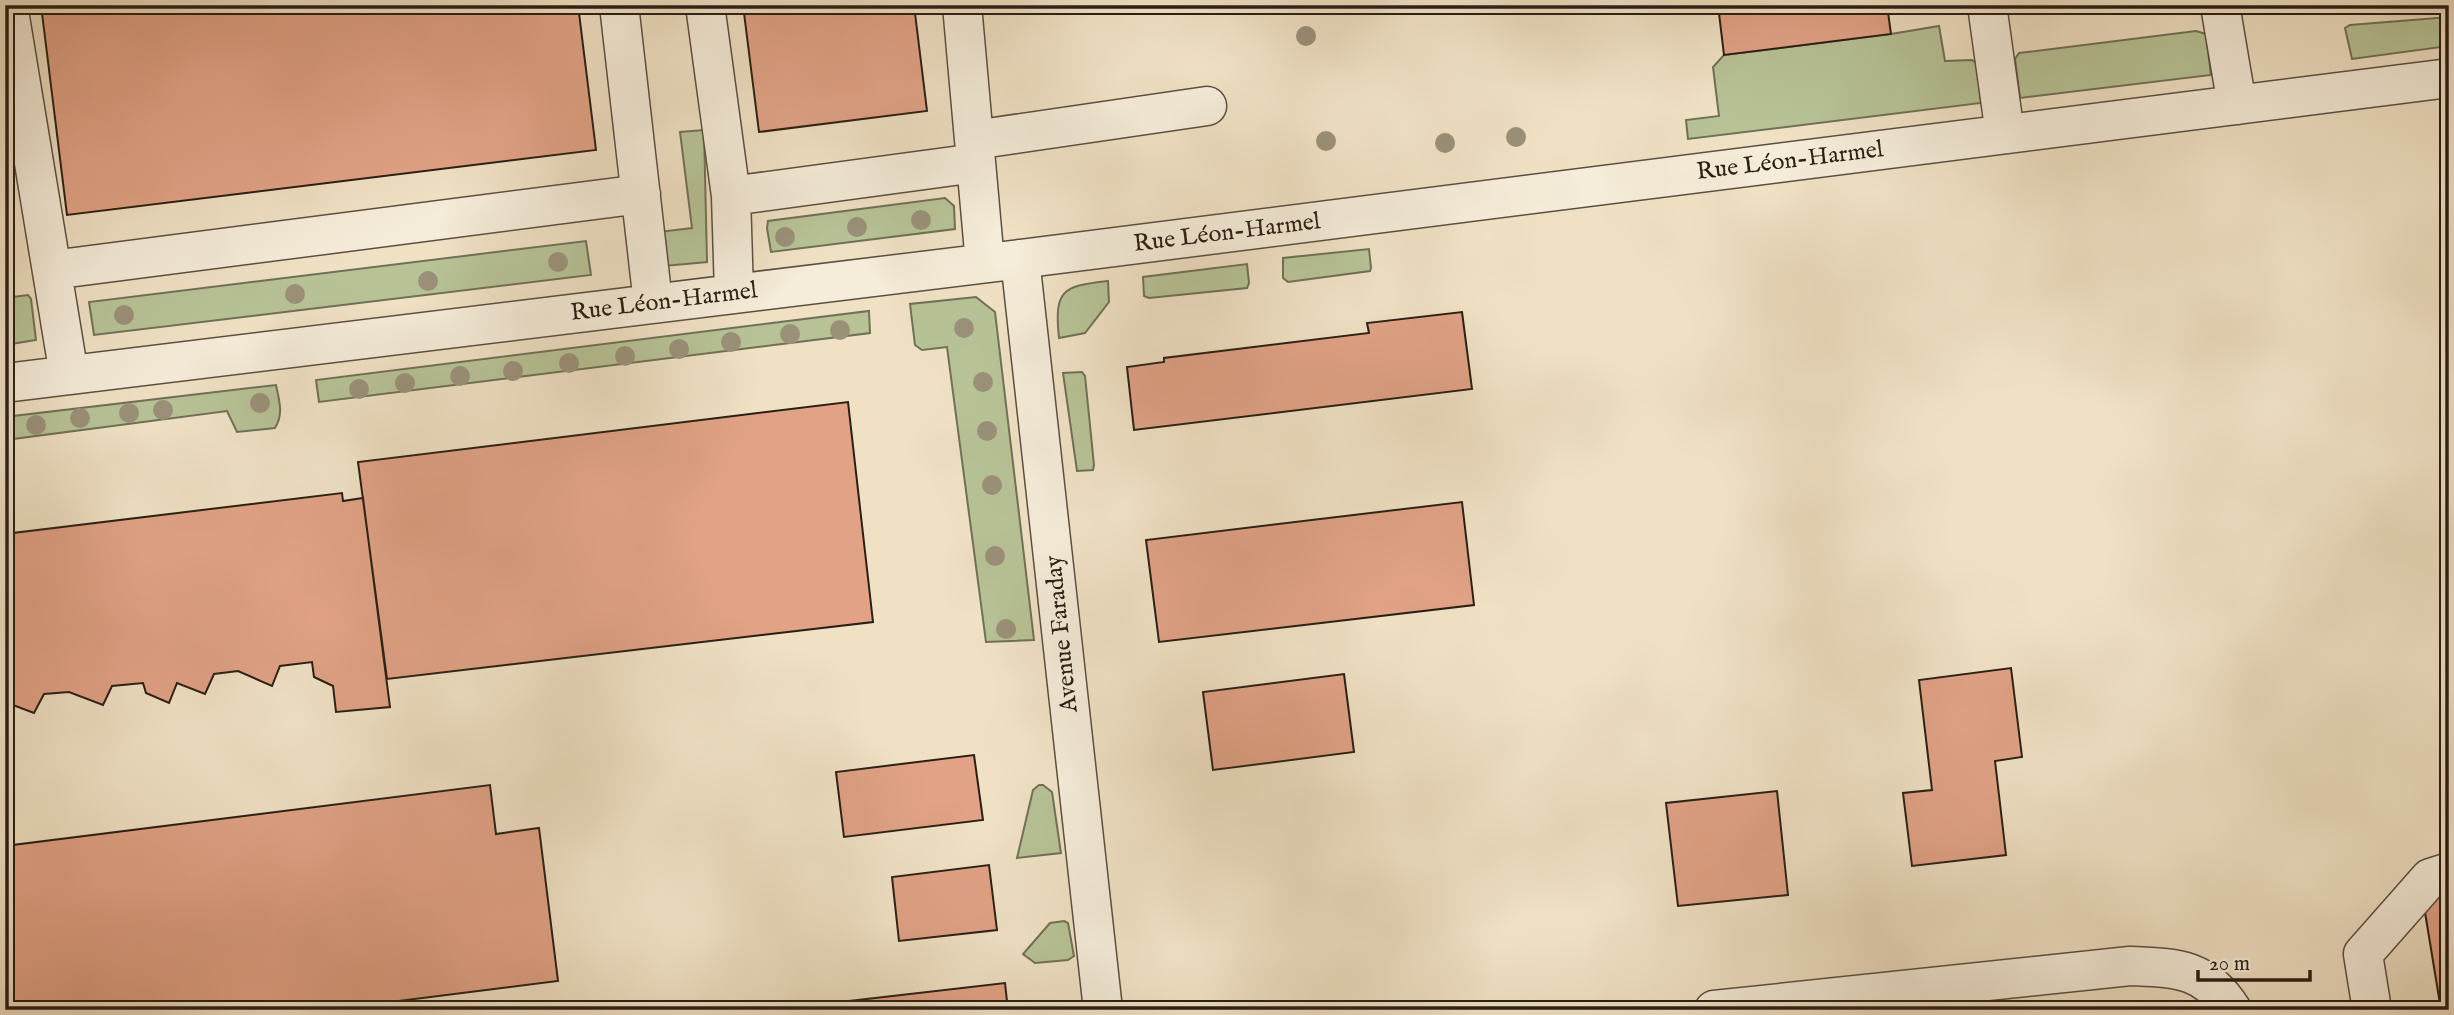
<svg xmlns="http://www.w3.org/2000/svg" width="2454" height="1015" font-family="'IM FELL English',serif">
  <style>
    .green { fill: #b7c397; stroke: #707156; stroke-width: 2 }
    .building { fill: #e1a286; stroke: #291f14; stroke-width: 2 }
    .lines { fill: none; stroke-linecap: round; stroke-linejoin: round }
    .minor-casing { stroke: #5b5040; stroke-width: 41 }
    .minor { stroke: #f5ecd9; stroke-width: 38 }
    .tree { fill: #9a9179 }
    .labels { text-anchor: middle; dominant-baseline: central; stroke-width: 5; stroke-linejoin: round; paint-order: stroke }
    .street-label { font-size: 24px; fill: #291f14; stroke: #f5ecd9 }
  </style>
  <rect width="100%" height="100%" fill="#f0e1c5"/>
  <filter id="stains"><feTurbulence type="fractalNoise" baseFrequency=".00286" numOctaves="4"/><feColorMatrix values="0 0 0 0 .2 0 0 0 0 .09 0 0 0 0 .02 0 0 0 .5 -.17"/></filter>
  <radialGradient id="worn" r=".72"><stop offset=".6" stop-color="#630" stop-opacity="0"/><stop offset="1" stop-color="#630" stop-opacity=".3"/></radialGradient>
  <path class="green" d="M2449,17V46L2352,59L2345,28L2350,25Z
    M1939,26L1945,61L1972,60L1977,64L1981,103L1688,139L1686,120L1719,116L1713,67L1724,55L1891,34Z
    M2196,31L2206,34L2211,75L2020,98L2015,59L2019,53Z
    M704,130L707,262L664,266L658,232L692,228L680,132Z
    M945,198L954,206L955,229L771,252L767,228L768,221Z
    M586,241L591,275L94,335L89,302Z
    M1369,249L1371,268L1370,271L1288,282L1283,278V258Z
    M1247,264L1249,283L1247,288L1149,298L1144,296L1143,277Z
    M1108,281L1109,302L1085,333L1059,338C1054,290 1062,286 1108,281Z
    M28,295L31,299L36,340L5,345V298Z
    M976,297L995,312L1034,640L986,642L947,347L922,350L915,345L910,304Z
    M869,311L870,333L319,402L316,380Z
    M1082,372L1085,376L1094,465L1093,470L1077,471L1063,373Z
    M276,385C279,400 284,414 275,428L237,432L227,411L5,440V417Z
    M1039,785H1043L1052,792L1061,853L1017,858L1033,790Z
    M1064,921L1068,923L1074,956L1068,960L1035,963L1023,954L1050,923Z"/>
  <path class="building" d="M41,5H578L596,150L67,215Z
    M743,5H914L927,111L759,132Z
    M1718,5H1887L1891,34L1724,55Z
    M1462,312L1472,389L1134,430L1127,367L1164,362V358L1369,333L1367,323Z
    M848,402L873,622L387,679L358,462Z
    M342,493L343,501L363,498L390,707L336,712L333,686L314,677L312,662L280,666L272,686L238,671L214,674L205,694L177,683L169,703L146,693L143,683L112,686L103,705L69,692L44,694L34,713L5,702V534Z
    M1462,502L1474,605L1159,642L1146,540Z
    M2011,668L2022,757L1995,761L2006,855L1912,866L1903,793L1932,790L1919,680Z
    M1344,674L1354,752L1213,770L1203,692Z
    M974,755L983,820L844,837L836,772Z
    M490,785L496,834L539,828L558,981L327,1010H5V846Z
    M1777,791L1788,895L1678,906L1666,803Z
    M989,865L997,930L899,941L892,877Z
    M2449,890V1010H2441L2422,894Z
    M1005,983L1008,1010H806V1006Z"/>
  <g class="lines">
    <g class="minor-casing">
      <path id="minor" d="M8,5L69,375
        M619,5L653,303
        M705,5L731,196L734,293
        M962,5L985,263
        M1987,5L2005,134
        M2220,5L2237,105
        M974,140L1207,106
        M731,196L976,163
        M1020,259L1103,1010
        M52,270L641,194
        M5,383L1020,259L2449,78
        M1714,1010L2130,966C2175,968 2205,967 2232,1010
        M2372,1010L2363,954L2430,878L2449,872"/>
    </g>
    <use href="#minor" class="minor"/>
  </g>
  <g class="tree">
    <circle cx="1306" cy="36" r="10"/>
    <circle cx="1516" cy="137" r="10"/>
    <circle cx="1326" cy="141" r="10"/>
    <circle cx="1445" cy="143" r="10"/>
    <circle cx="921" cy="220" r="10"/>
    <circle cx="857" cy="227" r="10"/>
    <circle cx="785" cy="237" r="10"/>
    <circle cx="558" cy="262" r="10"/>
    <circle cx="428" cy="281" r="10"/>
    <circle cx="295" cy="294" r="10"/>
    <circle cx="124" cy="315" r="10"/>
    <circle cx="964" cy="328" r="10"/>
    <circle cx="840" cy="330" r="10"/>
    <circle cx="790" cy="334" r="10"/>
    <circle cx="731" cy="342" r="10"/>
    <circle cx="679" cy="349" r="10"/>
    <circle cx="625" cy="356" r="10"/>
    <circle cx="569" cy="363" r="10"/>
    <circle cx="513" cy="371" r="10"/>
    <circle cx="460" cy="376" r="10"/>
    <circle cx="983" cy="382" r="10"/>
    <circle cx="405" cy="383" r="10"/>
    <circle cx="359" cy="389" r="10"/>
    <circle cx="260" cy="403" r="10"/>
    <circle cx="163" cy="410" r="10"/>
    <circle cx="129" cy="413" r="10"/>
    <circle cx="80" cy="418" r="10"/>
    <circle cx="36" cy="425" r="10"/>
    <circle cx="987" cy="431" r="10"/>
    <circle cx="992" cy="485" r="10"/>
    <circle cx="995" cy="556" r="10"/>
    <circle cx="1006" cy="629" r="10"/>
  </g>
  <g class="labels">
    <g class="street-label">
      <text transform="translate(1790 161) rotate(-7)">Rue Léon-Harmel</text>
      <text transform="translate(1227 233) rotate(-7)">Rue Léon-Harmel</text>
      <text transform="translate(664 302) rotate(-7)">Rue Léon-Harmel</text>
      <text transform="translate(1062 634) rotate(-96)">Avenue Faraday</text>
    </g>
  </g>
  <rect width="2454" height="1015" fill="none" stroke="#f0e1c5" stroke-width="28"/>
  <rect x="7" y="7" width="2440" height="1001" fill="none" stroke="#291f14" stroke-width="3.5"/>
  <rect x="14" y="14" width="2426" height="987" fill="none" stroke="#291f14" stroke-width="2"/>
  <path d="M2198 970v10h112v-10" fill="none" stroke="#291f14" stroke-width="3.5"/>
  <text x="2209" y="970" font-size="21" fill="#291f14" stroke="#f5ecd9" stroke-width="5" paint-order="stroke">20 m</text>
  <rect width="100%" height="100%" filter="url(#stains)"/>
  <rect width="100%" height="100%" fill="url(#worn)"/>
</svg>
